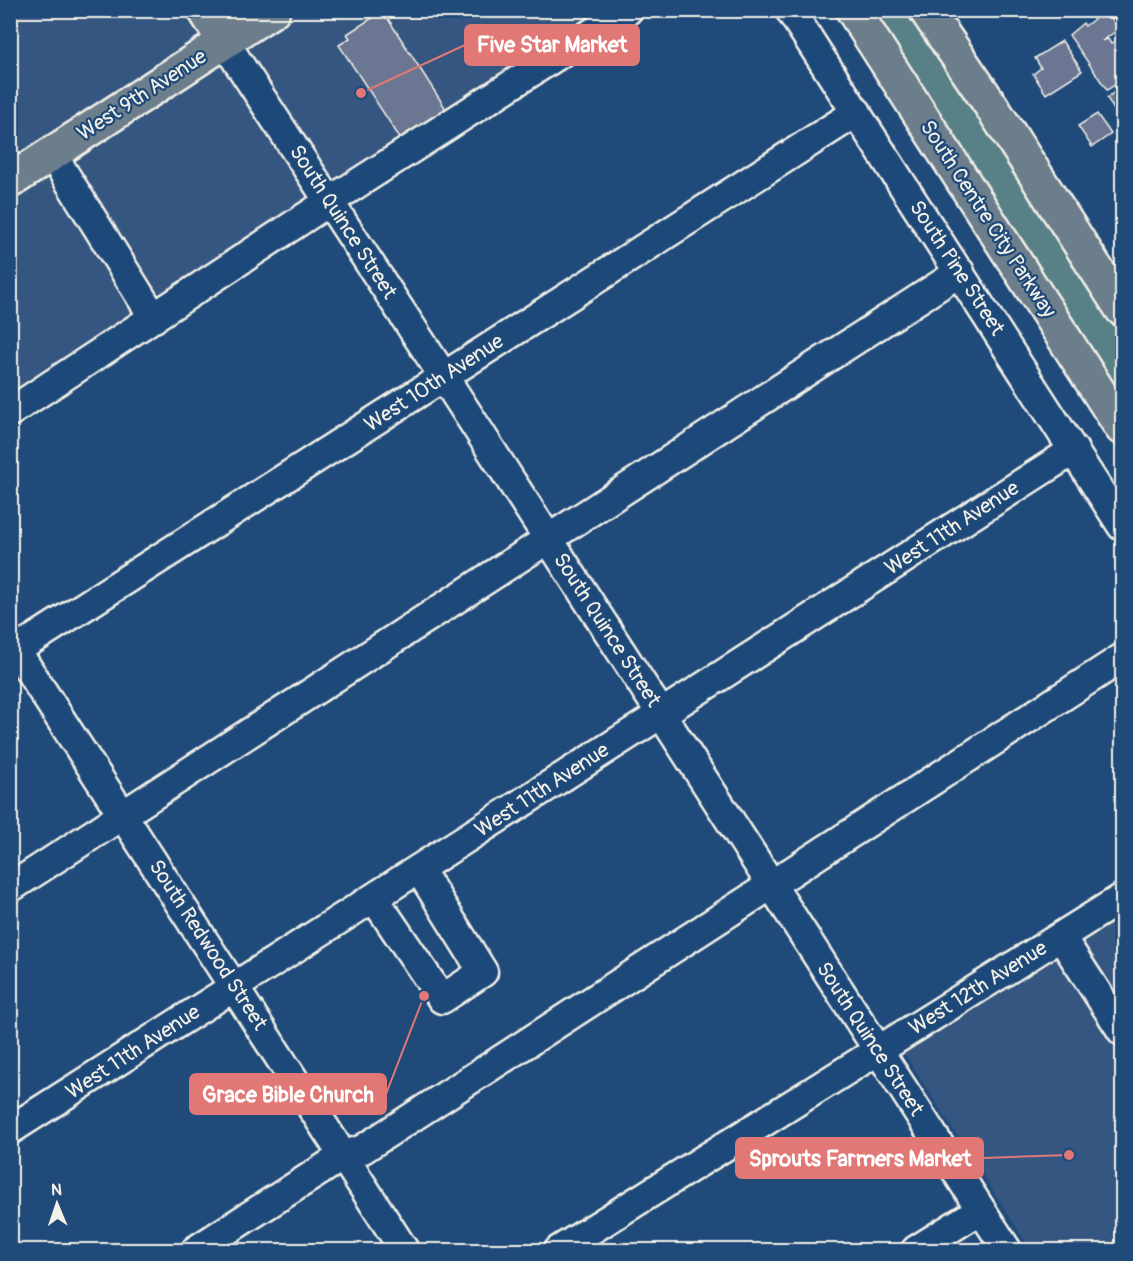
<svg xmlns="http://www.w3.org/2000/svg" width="1133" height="1261" font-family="Pangolin,sans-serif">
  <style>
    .built { fill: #365781 }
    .green { fill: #598187; stroke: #a6b9b8; stroke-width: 1.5 }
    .building { fill: #6b7692; stroke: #f4f1e8; stroke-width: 1.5 }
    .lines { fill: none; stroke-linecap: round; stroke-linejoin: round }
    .minor-casing { stroke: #f4f1e8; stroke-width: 33 }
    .major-casing { stroke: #f4f1e8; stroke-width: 38 }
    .highway-casing { stroke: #f4f1e8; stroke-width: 38 }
    .minor { stroke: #1f4a7a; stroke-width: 28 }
    .major { stroke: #6c7d8c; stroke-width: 33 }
    .highway { stroke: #6c7d8c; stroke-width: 33 }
    .labels { text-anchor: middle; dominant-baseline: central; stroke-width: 4.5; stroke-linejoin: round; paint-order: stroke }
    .street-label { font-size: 21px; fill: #f4f1e8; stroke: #1f4a7a }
    .leader { fill: none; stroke: #e27875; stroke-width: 2 }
    .callout-dot { fill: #e27875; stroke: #1f4a7a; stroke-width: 2 }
    .callout { fill: #e27875; stroke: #e27875; stroke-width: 2 }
    .callout-label { font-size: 22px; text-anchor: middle; font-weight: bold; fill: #fff }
  </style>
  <rect width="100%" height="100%" fill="#1f4a7a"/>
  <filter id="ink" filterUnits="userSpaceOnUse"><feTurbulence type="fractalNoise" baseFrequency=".0167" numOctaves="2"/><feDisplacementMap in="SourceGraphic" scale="12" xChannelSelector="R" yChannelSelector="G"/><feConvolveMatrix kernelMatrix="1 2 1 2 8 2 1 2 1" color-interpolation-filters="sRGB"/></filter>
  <g filter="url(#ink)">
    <path class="built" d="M11,11H628L11,412Z
      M1122,912V1250H1031L902,1050Z"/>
    <path class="green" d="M874,11H904L975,103L1122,332V398Z"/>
    <path class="building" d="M1106,10L1119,29L1102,41L1108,39L1111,44L1116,41L1122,51V80L1107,90L1069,35L1083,23L1085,26Z
      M383,11L446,109L400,138L339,45L350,38L347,34Z
      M1062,41L1082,71L1046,94L1033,74L1041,68L1035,58Z
      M1122,86V123L1107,98Z
      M1097,114L1111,134L1092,147L1078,126Z"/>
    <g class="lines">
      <g class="minor-casing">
        <path id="minor" d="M790,10L1122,526
          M224,41L444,377L1007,1250
          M52,154L154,318
          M10,412L330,201L628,10
          M10,641L404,1250
          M10,654L857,112
          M10,888L960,272
          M374,898L442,999L483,972L419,869
          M1061,937L1122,1031
          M10,1130L1074,450
          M196,1250L343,1156L363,1149L1122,658
          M559,1250L1122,898
          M916,1250L980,1210"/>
      </g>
      <g class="major-casing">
        <path id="major" d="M205,10L224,41
          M10,181L273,10"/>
      </g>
      <g class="highway-casing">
        <path id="highway" d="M853,10L1122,428
          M926,10L990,104L1122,309"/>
      </g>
      <use href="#minor" class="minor"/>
      <use href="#major" class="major"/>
      <use href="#highway" class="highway"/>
    </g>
  </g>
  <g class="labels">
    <g class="street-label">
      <text transform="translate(142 95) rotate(-33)">West 9th Avenue</text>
      <text transform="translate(988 219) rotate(57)">South Centre City Parkway</text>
      <text transform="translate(343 222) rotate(57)">South Quince Street</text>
      <text transform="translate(957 268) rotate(57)">South Pine Street</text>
      <text transform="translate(434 383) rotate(-33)">West 10th Avenue</text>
      <text transform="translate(952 528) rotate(-33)">West 11th Avenue</text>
      <text transform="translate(607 630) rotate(57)">South Quince Street</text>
      <text transform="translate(542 790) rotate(-33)">West 11th Avenue</text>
      <text transform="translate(208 945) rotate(57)">South Redwood Street</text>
      <text transform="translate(978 988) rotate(-32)">West 12th Avenue</text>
      <text transform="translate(870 1039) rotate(57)">South Quince Street</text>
      <text transform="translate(133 1052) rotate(-33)">West 11th Avenue</text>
    </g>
  </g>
  <path class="leader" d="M361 93L465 45M424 996L386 1094M1069 1155L983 1158"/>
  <g class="callout-dot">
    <circle cx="361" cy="93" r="6"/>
    <circle cx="424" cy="996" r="6"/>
    <circle cx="1069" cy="1155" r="6"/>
  </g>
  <g class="callout">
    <rect x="465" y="25" width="174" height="40" rx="6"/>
    <rect x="190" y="1074" width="196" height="40" rx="6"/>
    <rect x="736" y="1138" width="247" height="40" rx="6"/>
  </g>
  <g class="callout-label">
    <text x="552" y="52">Five Star Market</text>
    <text x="288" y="1102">Grace Bible Church</text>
    <text x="860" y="1166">Sprouts Farmers Market</text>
  </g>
  <rect width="1133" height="1261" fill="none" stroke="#1f4a7a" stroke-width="36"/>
  <rect x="18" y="18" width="1097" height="1225" fill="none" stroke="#f4f1e8" stroke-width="2" filter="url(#ink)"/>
  <g transform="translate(57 1204) rotate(358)" stroke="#1f4a7a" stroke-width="4.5" paint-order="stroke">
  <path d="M0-4.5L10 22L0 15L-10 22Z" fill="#f4f1e8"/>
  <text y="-9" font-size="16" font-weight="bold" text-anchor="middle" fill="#f4f1e8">N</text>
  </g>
</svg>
